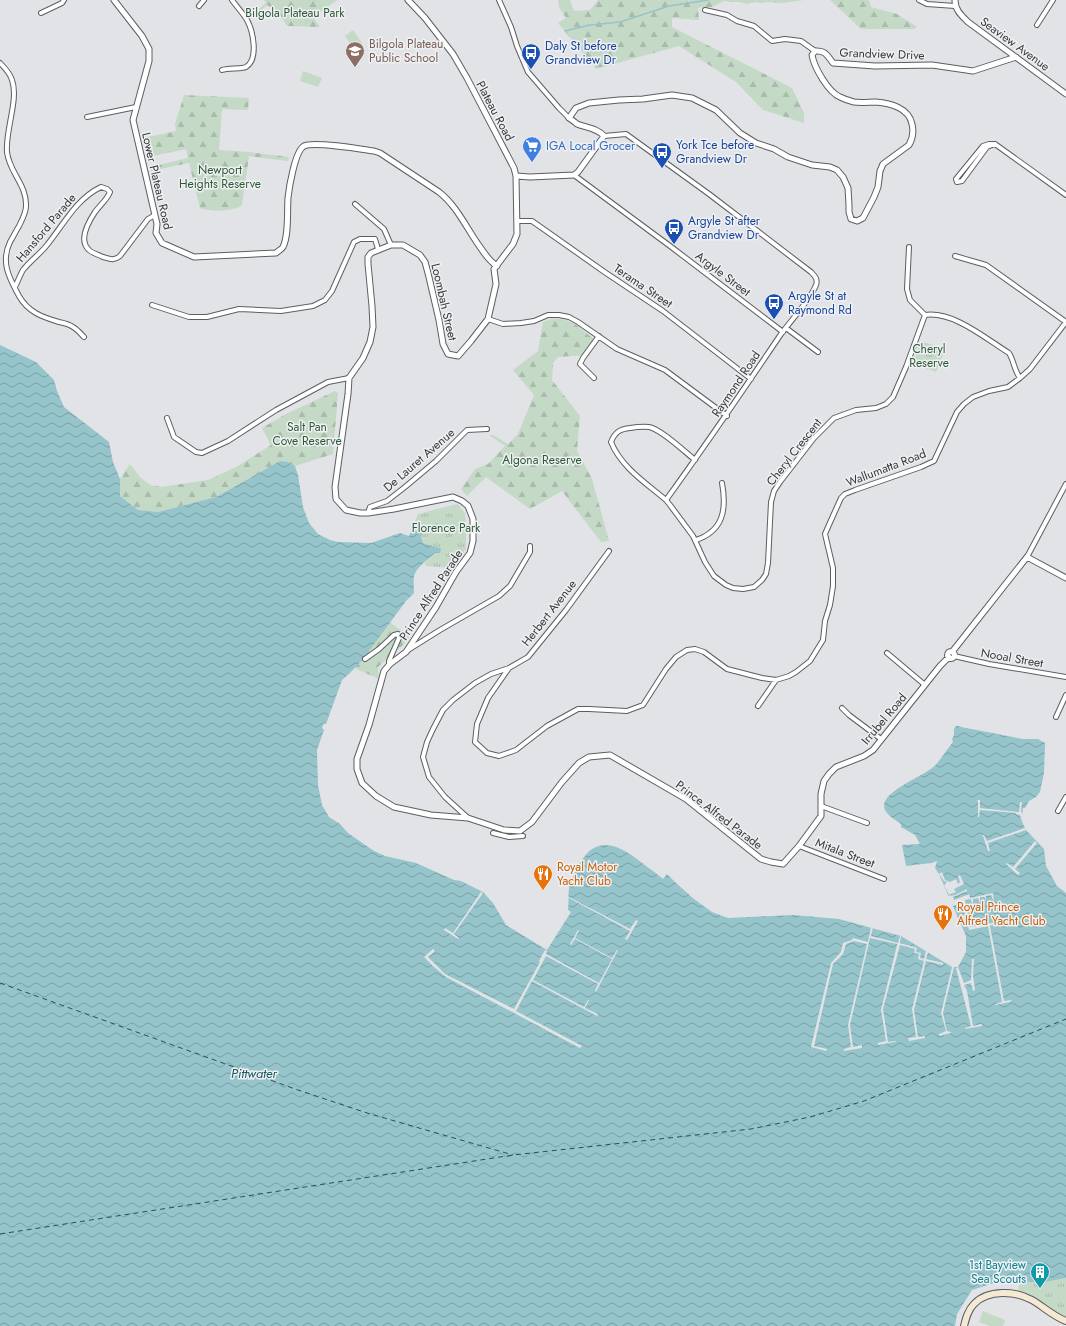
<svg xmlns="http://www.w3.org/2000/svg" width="1066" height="1326" font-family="Jost,sans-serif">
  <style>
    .forest { fill: url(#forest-firs) }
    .park { fill: url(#park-tufts) }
    .garden { fill: #c4d9c6 }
    .water { fill: url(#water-waves) }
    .pier { fill: #e1e3e6 }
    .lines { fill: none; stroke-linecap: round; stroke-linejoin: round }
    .stream { stroke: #96c4cb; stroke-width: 1.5 }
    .ferry { stroke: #17575f; stroke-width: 1; stroke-dasharray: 5 4; stroke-linecap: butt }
    .minor-casing { stroke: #5c5e60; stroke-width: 6 }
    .tertiary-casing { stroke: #5c5e60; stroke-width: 7 }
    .secondary-casing { stroke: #5c5e60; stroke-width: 8 }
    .minor { stroke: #fff; stroke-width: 4 }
    .tertiary { stroke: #fff; stroke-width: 5 }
    .secondary { stroke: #f6e9d4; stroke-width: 6 }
    .labels { text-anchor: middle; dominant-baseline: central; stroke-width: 3; stroke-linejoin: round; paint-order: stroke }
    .park-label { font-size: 12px; fill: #2d5a34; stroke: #eef0f3 }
    .education-label { font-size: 12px; fill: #785e54; stroke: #eef0f3; text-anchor: start }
    .street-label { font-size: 12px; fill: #373839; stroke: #eef0f3 }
    .transit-label { font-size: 12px; fill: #164399; stroke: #eef0f3; text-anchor: start }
    .shop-label { font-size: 12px; fill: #366cbe; stroke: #eef0f3; text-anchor: start }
    .food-label { font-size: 12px; fill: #c56008; stroke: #eef0f3; text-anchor: start }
    .culture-label { font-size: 12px; fill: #0d838f; stroke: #eef0f3; text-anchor: end }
    .water-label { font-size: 13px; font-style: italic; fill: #17575f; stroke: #eef0f3 }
  </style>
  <defs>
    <pattern id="forest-firs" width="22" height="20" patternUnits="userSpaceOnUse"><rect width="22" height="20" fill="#c4d9c6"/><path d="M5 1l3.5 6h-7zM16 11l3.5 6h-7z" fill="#a9bbab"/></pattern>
    <pattern id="park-tufts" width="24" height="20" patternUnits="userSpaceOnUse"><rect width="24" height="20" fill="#c4d9c6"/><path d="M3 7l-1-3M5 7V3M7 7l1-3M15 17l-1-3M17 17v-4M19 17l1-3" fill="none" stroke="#a9bbab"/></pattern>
    <pattern id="water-waves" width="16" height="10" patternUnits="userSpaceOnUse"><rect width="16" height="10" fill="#96c4cb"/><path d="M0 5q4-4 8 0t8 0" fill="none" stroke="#7ba0a6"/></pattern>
  </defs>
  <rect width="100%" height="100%" fill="#e1e3e6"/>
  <path class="forest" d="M264,0H337L313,17L320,27L287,26L279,13L267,5L252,19L251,16L266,3Z
    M558,0H570L574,11L590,10L598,0H804L782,3L768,2L761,3L754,2L747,4L739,2H731L724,1L712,7H703L698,8L699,20L672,18V27L792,88L804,113V123L763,110L736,82L679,46L596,69L558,23L566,18C562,12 558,8 558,0Z
    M830,0H869L871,7L897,14L917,27L914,29H861Z
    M184,95L249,98L248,110L222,109L219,150L249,152L289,157L288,161L249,156L242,205C234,212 210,212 200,208L189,163L151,171L150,167L188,158L186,149L148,157L144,138L176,131L175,124Z
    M551,319C571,317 580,328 595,340L587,355L558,357L553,363L552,380L580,416L577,451L592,479L609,541L601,542L562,491L530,509L486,477L467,496L461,489L475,469L488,464L505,446L489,435H493L508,444L518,434L534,395L513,370L538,351L543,322Z
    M335,391L338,393L333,454L295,466L288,462L280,461L216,497L158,512L138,510L120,496V479L130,464L140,477L150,485L161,487L208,480L238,466L271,445L262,428L284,415Z
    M390,622L409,637L403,645L378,667L379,679L354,668Z"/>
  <path class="park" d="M921,341L945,349L936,372L913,363Z
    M457,504L465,513L466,528V549L452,568L426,566L425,563L440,548L423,543L421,537L422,533L412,530L418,514Z
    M1066,1278V1316L1050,1309L1038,1299L1018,1292L1019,1283L1045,1282Z"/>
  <path class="garden" d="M353,30L362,43L354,49L345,36Z
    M303,71L322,78L318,87L300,81Z
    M983,1311L1005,1320L1003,1326H990L979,1322Z"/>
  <path class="water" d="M0,345L36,362L54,380L57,391L64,407L109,442L113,462L120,479V496L138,510L158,512L216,497L280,461L288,462L295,466L298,475L303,507L309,523L318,534L330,540L338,542L371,543L400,533L409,536L412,530L422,533L421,537L423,543L440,548L441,550L440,553H435C428,560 417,566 414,576C413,581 414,588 414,593L406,601L363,659L350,673L342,680L326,724L324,723L322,728L324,730L317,750L318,785L322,805L329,817L340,824L348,833L374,851L385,856L416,863L454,880L461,881L483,892L493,903L506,925L547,950L571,912L568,910C569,903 568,895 569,888C571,879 576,871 580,863C599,830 625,849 646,866C652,870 658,875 663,879L667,874L675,882L694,899L712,912L728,918L793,915L839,919L901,936L952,967H958L966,952V936L939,874L935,868L937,861L931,863L906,866L902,845L920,844L915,835L901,827V824C897,821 888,816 885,810C877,793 922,777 932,768C938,764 948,748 953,742L952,739L954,735V729L956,726H959L961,727L1023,739H1038L1045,743L1044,773L1040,792L1036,797L1029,801L1025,808H1023L1022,816L1023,824L1026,830L1044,849L1046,866L1057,886L1066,893V1278L1045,1282L994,1283L972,1290L957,1314L955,1326H0Z"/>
  <path class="pier" d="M977,800H980V808L1019,812L1020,802H1022L1021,812L1022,813L1023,822H1022L1020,815L1016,814V813L980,810L979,817H978V802Z
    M1025,828L1026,830L988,843L990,851H988L983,836H980L984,835L987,841Z
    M1035,841L1037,843L1015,869L1020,873L1018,875L1006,864L1007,863L1013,867Z
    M942,872L945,880L950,882L956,879L958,884L960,882L958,876L960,875L964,884L954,889L956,892L949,895L944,885L947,882L944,881L939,874Z
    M967,889V891L953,897L954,900L969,894L970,898L993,893L994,902L991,895L986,896V902L985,897H980V904L978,898L973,899V906L971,900L970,899L965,900L970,927L997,922L996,914H997L999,923L990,926L1004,1001L1012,1000L1010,1002L995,1005V1004L1002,1002L988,926L969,930L966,917L959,920L965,914L962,902L953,906L948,896L955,895Z
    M481,892L483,893L454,934L459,938L458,939L444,930L445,928L453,933Z
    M569,897L630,929L636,920L638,921L627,940L625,939L630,931L569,898Z
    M871,927H873L871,936L898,943L900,936H901L900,943L917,948L916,952L921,953L920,958L924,959L926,951L928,952L926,959L943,963V965L926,961L914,1010L918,1037L925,1036V1038L909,1041L908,1038L916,1037L912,1009L924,961L918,959L919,954L914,953L915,949L900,945L883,1009L888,1042L896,1041L895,1042L878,1045V1043L886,1041L881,1010L897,945V944L870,938L850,1025L853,1047L862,1045V1048L844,1051V1049L851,1047L848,1025L867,944L854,941L846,944L843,954L833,964L814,1046L827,1049L826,1051L811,1047L831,963L841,952L843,943L852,940L853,938L868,942Z
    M578,930L579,931L575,938L612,958L617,950H618L596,992L595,991L598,984L546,956L533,980L584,1007L588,1000H589L585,1008L598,1014L597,1016L532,981L516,1011L582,1046L580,1048L446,977L434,967L424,957L433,949L435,951L428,957L445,974L514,1009L540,962L539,961L545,950L547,951L546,954L599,983L612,959L575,939L571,945L570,944Z
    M972,959H974L973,975L975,990L973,991L971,983L964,985L967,991L973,1026L982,1024V1026L965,1029V1028L971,1026L956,968L958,967L964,983L969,981L971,980Z
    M952,967H954L943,1013L947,1031L951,1032V1033L939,1036V1034L946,1031L941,1013Z"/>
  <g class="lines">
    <path class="stream" d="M565,31L590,25L620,22L669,6L708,0"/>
    <path class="ferry" d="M0,983L298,1090L367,1113L513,1155
      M0,1234L513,1155L751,1129L810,1117L864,1101L1066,1019"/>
    <g class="minor-casing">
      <path id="minor" d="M499,0L511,27L517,46L528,72L559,108L569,118
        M919,0L927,4L955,6
        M199,6L204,0
        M705,10L727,15L737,21L754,26L772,41L785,39L801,41L815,51
        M41,13L62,3L64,0
        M1037,25L1053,0
        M0,63C5,68 10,73 12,80C19,99 5,131 7,152C9,172 27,185 26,206C26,213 22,220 19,226C16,231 13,237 10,242C0,263 10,279 19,296C28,312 42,317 59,322C64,323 69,324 73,327C77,329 81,334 84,337
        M222,70C227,68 243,69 246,67C259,59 253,31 247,20C243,13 237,7 232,0
        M87,117L136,107
        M604,136L626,134L709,194L811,272C815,276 818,279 816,285C810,301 789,322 779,337C742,392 705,446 666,500
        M995,144L987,147L962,181L957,182L956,179L983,146L989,144H995L1066,195
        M574,175L670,246L783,332
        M355,204L384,229L391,245
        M518,221H532L606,273L663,311L751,379
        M909,247L907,289L910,300L925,315
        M15,287C18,281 20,275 23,270C30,261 40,254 47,245C64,224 76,199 101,187L107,189L110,192C107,200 100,205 95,212C89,221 78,240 89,250C92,253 99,255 103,257C110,259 114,261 120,256L148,219L155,215
        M152,305L189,317H207L239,309L281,311L313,306L325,300L332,291L354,242L360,239H375L378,249
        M488,319L503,324L521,323L534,321L548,315H559L569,317L578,322L617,349L665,370L727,416
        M786,328L818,352
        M594,378L580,364L583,358L599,336
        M167,418L174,437L196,452L202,453L228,441L276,410L328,382L349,378
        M695,460C685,452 661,429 649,427C642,426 636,427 630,428C620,429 615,432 611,442C621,467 646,483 666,500L670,505L693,536L705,562L714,576L726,585L733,588L743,589L754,587L762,580L766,574L768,563L771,502L774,491L780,482L814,438L834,418L856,410L876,408L886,404L893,397L906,367L925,315C954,311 986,339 1009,353C1014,361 1014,370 1020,378
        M368,513L370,507L387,501L405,487L436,461L467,430L487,429
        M696,540C723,531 727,510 722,483
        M1027,557L1066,484
        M408,650L440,630L499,596L510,586L530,552V546
        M887,653L925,685
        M954,656L989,664L1066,677
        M365,659L379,649L394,635L398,634L399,638L389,661V665
        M509,668L488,698L477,724L475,742L487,753L499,756L516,750L547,726L578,709H589L627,711L643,705L666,669L676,657L687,650L695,649L704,652L727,669L762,678L776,680L789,676L796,672L810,661L823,640L825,621L830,605L833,586V568L825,534L828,527L841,498L845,494L855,490L921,467L934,461L957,412L964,404L973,397L989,391L1008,387L1020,378L1030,369L1066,322L986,265L955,256
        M758,706L776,680
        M842,708L849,715L881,739
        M1056,717L1066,695
        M821,806L867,823
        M1058,811L1066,797
        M468,818L445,797L429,777L423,757L427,742L433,729L443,710L453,700L475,683L491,674L509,668L528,657L566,610L609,551
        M493,833L509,837L523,836
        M799,846L884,879"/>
    </g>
    <g class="tertiary-casing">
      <path id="tertiary" d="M114,0L142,36L149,49V61L133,120L157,224L156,233L162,243L194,257L276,253C278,251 282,249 283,247C289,235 287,212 288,198C289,188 295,151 304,146C314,141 360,149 374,151L380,153L439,192C457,206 467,229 480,247C485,254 489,261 497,266
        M408,0L425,18L453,54L467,78L514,168L516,176L517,234L513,244L494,269L496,284L488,319L471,341L458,356L448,354L443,344L439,320L428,273L425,262L420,255L403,245H391L371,253L368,257V264L372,306L373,327L370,342L363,358L349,378L348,394L335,487L336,499L346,510L360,513H368L394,509L453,497L462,501L468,506L473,519V541L470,553L456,572L436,607L406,652L390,664L384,671L369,725L357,759V769L362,783L376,796L394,807L431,815L468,818L504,830L520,831L532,822L562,782L579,763L589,757L610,755L686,799L761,859L771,862L783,864L799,846L821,816V794L824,781L829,774L836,767L864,756L873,750L940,666L949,657
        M955,0C955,10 961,15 968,22L1066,94
        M516,176L530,177L574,175L578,172L604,136C597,128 587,128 577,124C575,122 572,120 569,118L576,108L589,103L619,100L643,99L672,95L692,98L716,110L740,133L756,143L774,149L788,157L812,165L830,167L837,170L843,177L848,188L849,205V212L851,219L857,221L863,218L874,197L878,187L880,171L883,164L909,145C913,138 914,132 912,124C909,108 890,103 876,102C869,102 861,103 854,102C850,101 844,99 840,97C828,92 814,67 812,55L815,51C825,50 827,55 833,63L875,66L932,65L973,71L1016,57
        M947.5 655a3.5 3.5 0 1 1 7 0a3.5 3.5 0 1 1-7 0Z
        M952,652L1027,557L1066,578"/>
    </g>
    <g class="secondary-casing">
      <path id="secondary" d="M964,1326C966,1318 968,1310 974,1304C988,1289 1016,1291 1032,1300C1044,1307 1053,1316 1066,1321"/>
    </g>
    <use href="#minor" class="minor"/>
    <use href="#tertiary" class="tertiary"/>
    <use href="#secondary" class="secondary"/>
  </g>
  <defs>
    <g id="school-pin" transform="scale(1)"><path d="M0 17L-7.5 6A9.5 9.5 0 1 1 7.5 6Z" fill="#8d6e63" stroke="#eef0f3"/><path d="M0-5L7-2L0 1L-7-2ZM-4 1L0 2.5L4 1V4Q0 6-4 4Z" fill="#fff"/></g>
    <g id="bus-pin" transform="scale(1)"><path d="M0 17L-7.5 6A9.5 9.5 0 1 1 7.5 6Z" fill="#1a4fb4" stroke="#eef0f3"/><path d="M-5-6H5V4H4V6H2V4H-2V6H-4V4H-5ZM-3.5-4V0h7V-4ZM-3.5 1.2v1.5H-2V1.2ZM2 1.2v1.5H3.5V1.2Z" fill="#fff"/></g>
    <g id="supermarket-pin" transform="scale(1)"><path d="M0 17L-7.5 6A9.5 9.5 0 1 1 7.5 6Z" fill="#3f7fe0" stroke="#eef0f3"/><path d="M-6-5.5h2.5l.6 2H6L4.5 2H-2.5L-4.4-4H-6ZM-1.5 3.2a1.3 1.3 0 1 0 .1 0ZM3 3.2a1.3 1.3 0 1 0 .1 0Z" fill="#fff"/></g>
    <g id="restaurant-pin" transform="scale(1)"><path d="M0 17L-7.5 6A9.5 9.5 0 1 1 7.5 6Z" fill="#e8710a" stroke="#eef0f3"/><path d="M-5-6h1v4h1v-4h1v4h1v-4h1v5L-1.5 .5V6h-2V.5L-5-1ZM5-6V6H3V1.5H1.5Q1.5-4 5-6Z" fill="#fff"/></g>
    <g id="building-pin" transform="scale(1)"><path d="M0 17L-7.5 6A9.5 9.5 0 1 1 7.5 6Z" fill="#0f9aa8" stroke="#eef0f3"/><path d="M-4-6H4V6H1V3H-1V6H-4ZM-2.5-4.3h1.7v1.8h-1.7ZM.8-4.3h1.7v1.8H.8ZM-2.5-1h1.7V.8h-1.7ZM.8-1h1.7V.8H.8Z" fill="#fff"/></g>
  </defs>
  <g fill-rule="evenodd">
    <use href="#school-pin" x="355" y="51"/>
    <use href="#bus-pin" x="531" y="53"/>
    <use href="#supermarket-pin" x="532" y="146"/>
    <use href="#bus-pin" x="662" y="152"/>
    <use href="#bus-pin" x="674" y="228"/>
    <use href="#bus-pin" x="774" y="303"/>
    <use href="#restaurant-pin" x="543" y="874"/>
    <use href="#restaurant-pin" x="943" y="914"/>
    <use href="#building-pin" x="1040" y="1272"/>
  </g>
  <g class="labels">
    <g class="park-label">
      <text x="295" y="13">Bilgola Plateau Park</text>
      <text x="220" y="170">Newport<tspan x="220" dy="14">Heights Reserve</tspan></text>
      <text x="929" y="349">Cheryl<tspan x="929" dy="14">Reserve</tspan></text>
      <text x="307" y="427">Salt Pan<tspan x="307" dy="14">Cove Reserve</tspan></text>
      <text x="542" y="460">Algona Reserve</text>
      <text x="446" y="528">Florence Park</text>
    </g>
    <g class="education-label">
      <text x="369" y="44">Bilgola Plateau<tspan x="369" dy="14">Public School</tspan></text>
    </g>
    <g class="street-label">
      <text transform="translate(1015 44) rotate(36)">Seaview Avenue</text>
      <text transform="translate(882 54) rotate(2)">Grandview Drive</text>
      <text transform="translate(495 111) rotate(62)">Plateau Road</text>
      <text transform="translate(157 181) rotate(77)">Lower Plateau Road</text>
      <text transform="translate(46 228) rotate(-50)">Hansford Parade</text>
      <text transform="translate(723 274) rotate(37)">Argyle Street</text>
      <text transform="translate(643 286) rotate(34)">Terama Street</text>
      <text transform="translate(444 302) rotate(77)">Loombah Street</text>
      <text transform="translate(736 384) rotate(-56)">Raymond Road</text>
      <text transform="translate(794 452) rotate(-52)">Cheryl Crescent</text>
      <text transform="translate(419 460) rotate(-41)">De Lauret Avenue</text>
      <text transform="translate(886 468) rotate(-21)">Wallumatta Road</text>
      <text transform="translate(431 595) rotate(-57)">Prince Alfred Parade</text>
      <text transform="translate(549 613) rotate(-52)">Herbert Avenue</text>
      <text transform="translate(1012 658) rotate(10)">Nooal Street</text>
      <text transform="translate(884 719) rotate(-50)">Irrubel Road</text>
      <text transform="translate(719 815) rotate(37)">Prince Alfred Parade</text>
      <text transform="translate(845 853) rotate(21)">Mitala Street</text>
    </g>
    <g class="transit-label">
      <text x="545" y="46">Daly St before<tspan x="545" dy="14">Grandview Dr</tspan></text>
      <text x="676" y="145">York Tce before<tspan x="676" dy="14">Grandview Dr</tspan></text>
      <text x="688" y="221">Argyle St after<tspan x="688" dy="14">Grandview Dr</tspan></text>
      <text x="788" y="296">Argyle St at<tspan x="788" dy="14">Raymond Rd</tspan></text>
    </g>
    <g class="shop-label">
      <text x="546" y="146">IGA Local Grocer</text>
    </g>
    <g class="food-label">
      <text x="557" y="867">Royal Motor<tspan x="557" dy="14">Yacht Club</tspan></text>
      <text x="957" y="907">Royal Prince<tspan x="957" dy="14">Alfred Yacht Club</tspan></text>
    </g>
    <g class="culture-label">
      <text x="1026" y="1265">1st Bayview<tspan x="1026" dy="14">Sea Scouts</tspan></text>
    </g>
    <g class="water-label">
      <text x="254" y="1073">Pittwater</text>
    </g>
  </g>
</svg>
